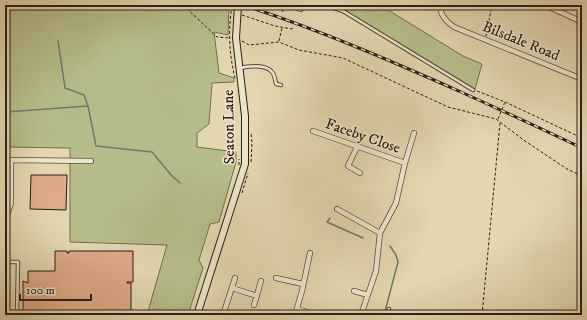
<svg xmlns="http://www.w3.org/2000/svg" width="587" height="320" font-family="'IM FELL DW Pica',serif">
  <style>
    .green { fill: #b6bd8a; stroke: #6f6e50 }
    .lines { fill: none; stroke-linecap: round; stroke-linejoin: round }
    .stream { stroke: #697c6e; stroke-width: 1.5 }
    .building { fill: #deaa88; stroke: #282016 }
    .service-casing { stroke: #574e3d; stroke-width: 4.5 }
    .minor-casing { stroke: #574e3d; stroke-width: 6 }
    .secondary-casing { stroke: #282016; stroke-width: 8 }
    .path { stroke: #282016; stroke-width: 1; stroke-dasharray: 3 2; stroke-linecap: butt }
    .service { stroke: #ede4cc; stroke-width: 2.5 }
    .minor { stroke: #ede4cc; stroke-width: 4.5 }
    .secondary { stroke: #ede4cc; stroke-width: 6 }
    .rail-casing { stroke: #282016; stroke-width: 3 }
    .rail { stroke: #ede4cc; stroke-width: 1.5; stroke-dasharray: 4.5; stroke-linecap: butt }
    .labels { text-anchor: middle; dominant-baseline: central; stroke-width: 3; stroke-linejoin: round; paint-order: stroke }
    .street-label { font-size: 15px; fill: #282016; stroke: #ede4cc }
  </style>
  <rect width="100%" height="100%" fill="#e4d6b1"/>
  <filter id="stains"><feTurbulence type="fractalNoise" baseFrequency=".005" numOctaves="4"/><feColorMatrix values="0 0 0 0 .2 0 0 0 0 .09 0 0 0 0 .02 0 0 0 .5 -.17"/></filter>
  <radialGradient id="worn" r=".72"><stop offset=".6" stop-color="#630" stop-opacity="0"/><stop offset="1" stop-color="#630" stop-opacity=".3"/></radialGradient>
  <path class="green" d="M5,5H229L228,35L214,32L219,73L234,78V82L212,83L209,124L197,133V147L236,152V162L219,222L210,224L199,260L203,268L188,315H147L167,245L70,242V148L7,147L5,159Z
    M331,5H380L463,56L482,64L475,89L344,10Z"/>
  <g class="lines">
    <path class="stream" d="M88,106L96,146L152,152L172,176L180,183
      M5,112L88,106L84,95L65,88L58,41
      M330,218L327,222L363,238
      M384,315L398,262L396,255L390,246"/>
  </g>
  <path class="building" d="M31,175H67L66,210L30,209Z
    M55,251H67V253H69V251H133V282H127V283H131V315L23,314V281L28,283V271H55Z"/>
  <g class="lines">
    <g class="service-casing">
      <path id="service" d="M288,5L301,10
        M324,5L343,11L473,90
        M240,68C248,66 266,64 272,72C275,75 275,80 276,84L281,85
        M5,262H18L17,315
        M387,315L389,309"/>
    </g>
    <g class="minor-casing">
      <path id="minor" d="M440,5C440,15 446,21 454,27L582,79
        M545,5L582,22
        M313,131L405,163
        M357,147L348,166L360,173
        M337,209L380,233
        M5,221L11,203V160L91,161
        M276,278L303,284
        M232,288L257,296
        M354,291L368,295
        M254,305L261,281
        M297,309L307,312
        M223,315L235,278
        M295,315L302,291L310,253
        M361,315L376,271L380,233L396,203L405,163L414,133"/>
    </g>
    <g class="secondary-casing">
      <path id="secondary" d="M197,315L245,164V116L236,38L238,5"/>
    </g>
    <path class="path" d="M183,5L217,37L229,38
      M280,5L283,12L285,7
      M232,6C228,30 229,54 235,78
      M242,15L275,26L292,29L293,26
      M486,36L492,5
      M242,41L249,45L279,42L299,50L343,58L448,107L496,119L525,141L567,169L582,176
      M279,41L282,28
      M477,91L505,102L582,138
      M498,119L505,102
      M251,162L252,143L251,133
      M239,165V159
      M242,193L248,173
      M482,315L500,123"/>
    <use href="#service" class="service"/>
    <use href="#minor" class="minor"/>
    <use href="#secondary" class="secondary"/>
    <g class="rail-casing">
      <path id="rail" d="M243,5C317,29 389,60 461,92C501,110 542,129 582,148"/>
    </g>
    <use href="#rail" class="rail"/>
  </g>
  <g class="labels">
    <g class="street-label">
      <text transform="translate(521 41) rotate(22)">Bilsdale Road</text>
      <text transform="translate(229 127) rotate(-91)">Seaton Lane</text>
      <text transform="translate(363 136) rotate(19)">Faceby Close</text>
    </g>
  </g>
  <rect width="587" height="320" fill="none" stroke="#e4d6b1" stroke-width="20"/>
  <rect x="6" y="6" width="575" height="308" fill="none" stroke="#282016" stroke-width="2"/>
  <rect x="10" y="10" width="567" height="300" fill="none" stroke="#282016"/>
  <path d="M20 294v6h71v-6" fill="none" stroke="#282016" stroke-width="2"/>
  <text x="26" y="294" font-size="12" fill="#282016" stroke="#ede4cc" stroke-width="3" paint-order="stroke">100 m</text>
  <rect width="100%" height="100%" filter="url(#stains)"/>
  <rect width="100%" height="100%" fill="url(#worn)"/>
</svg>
